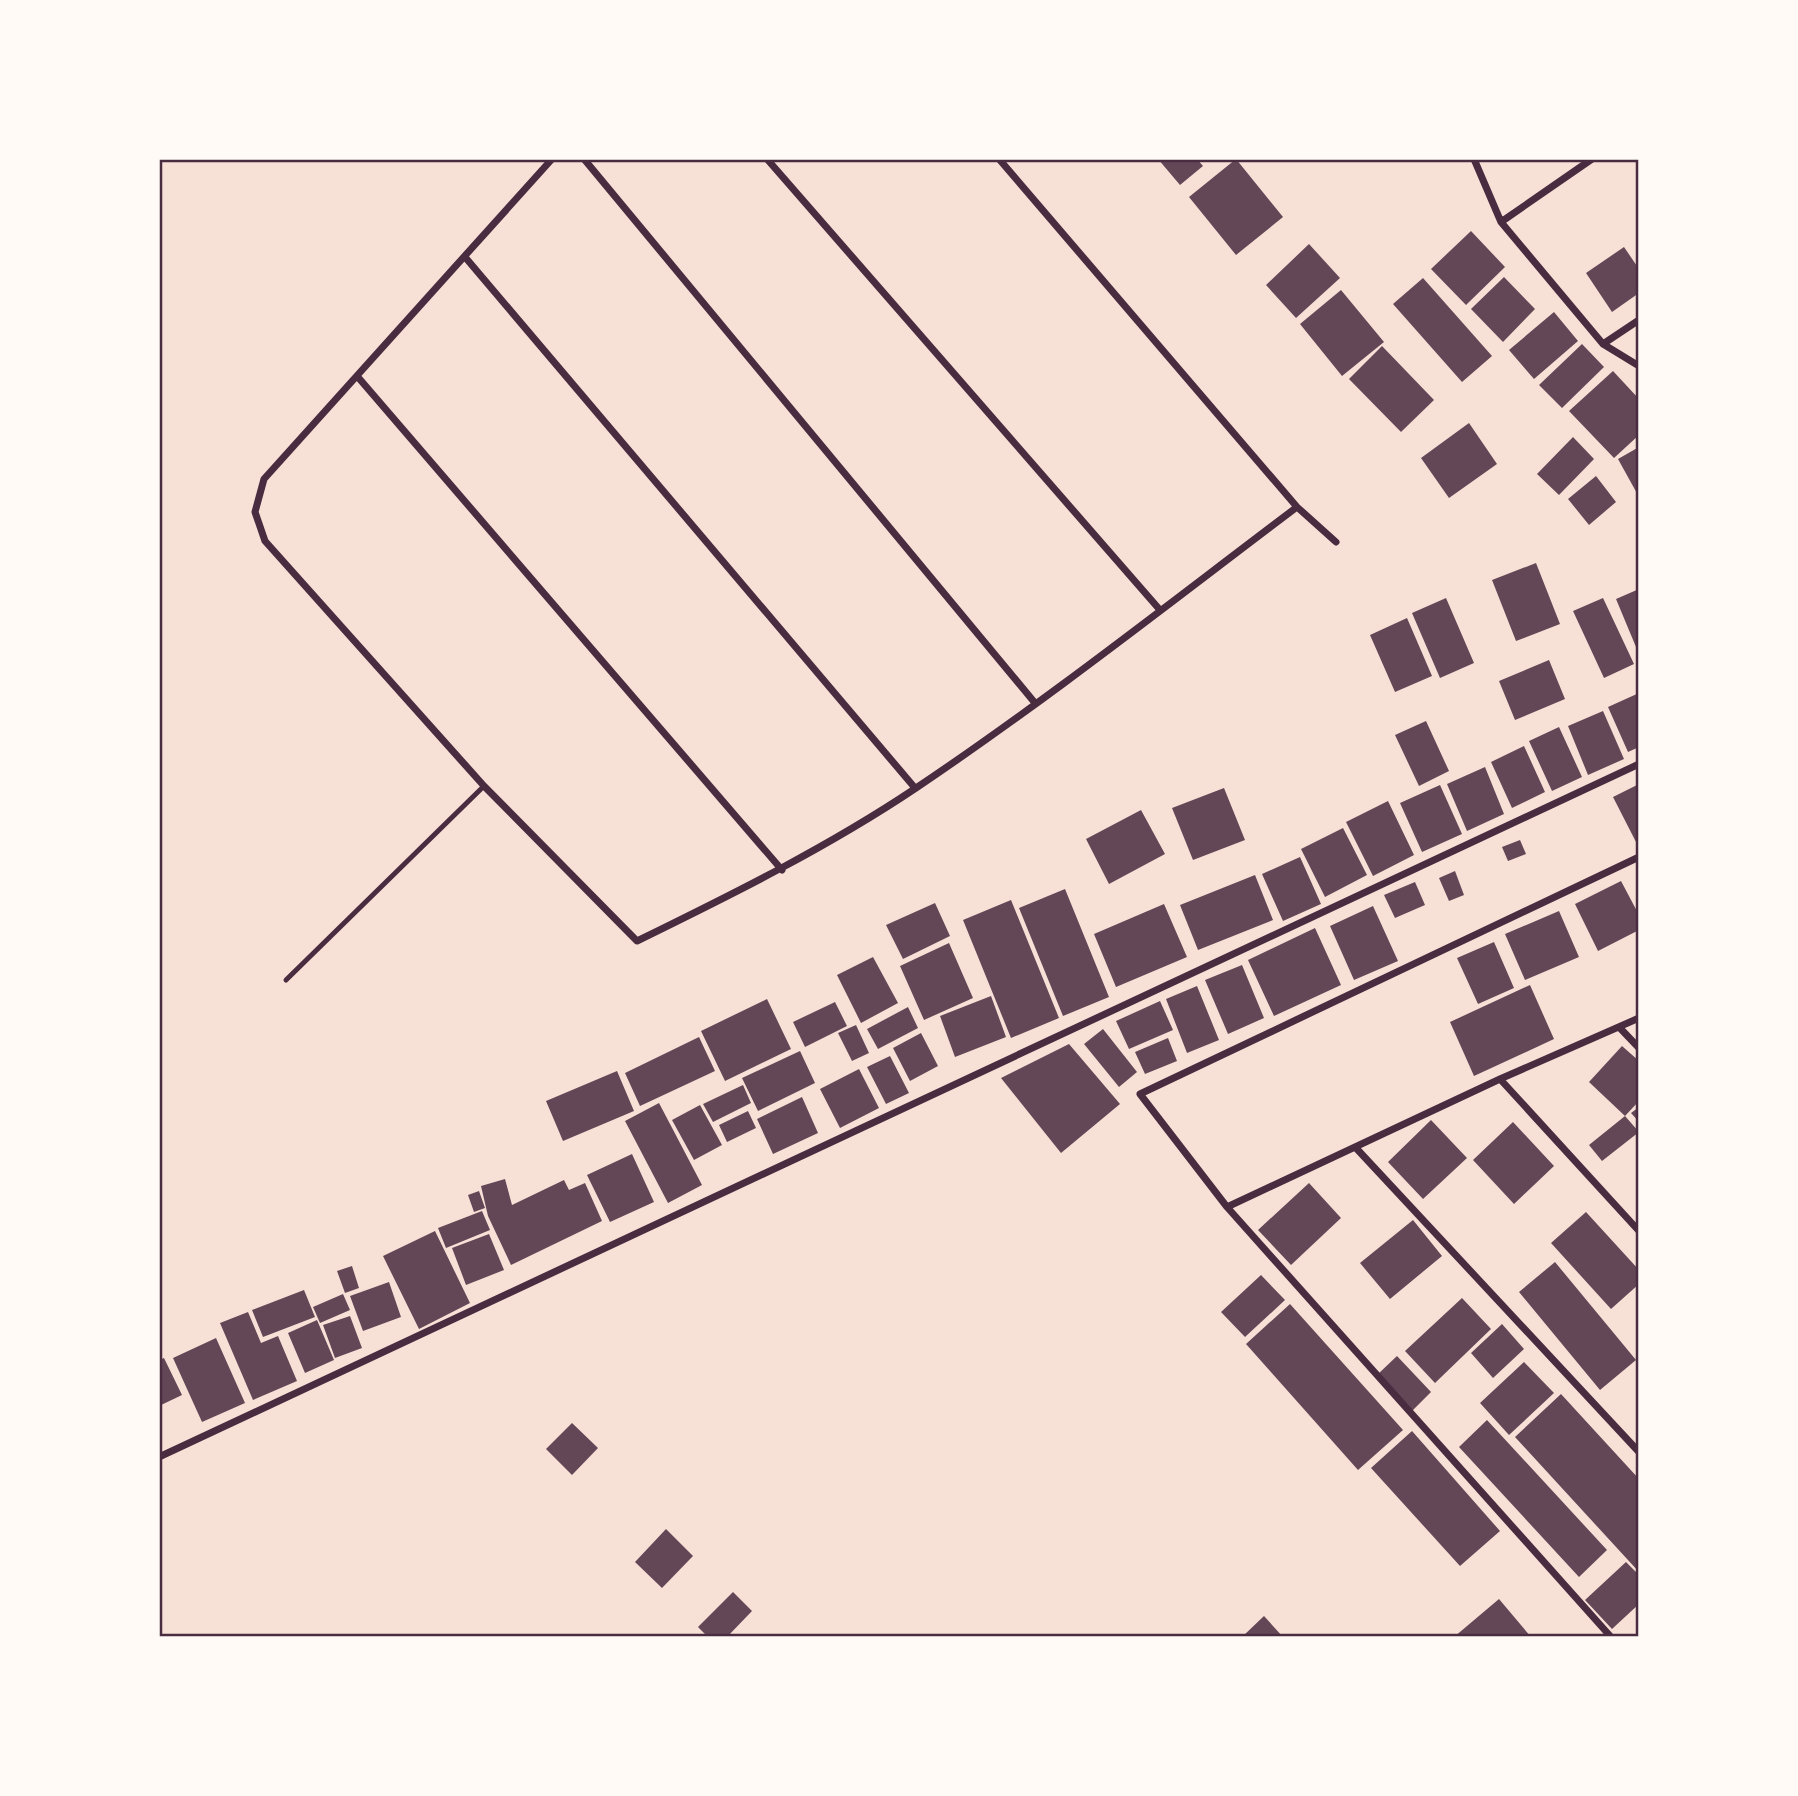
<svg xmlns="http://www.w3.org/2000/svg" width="1798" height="1796" font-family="Cabin,sans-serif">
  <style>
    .building { fill: #644757 }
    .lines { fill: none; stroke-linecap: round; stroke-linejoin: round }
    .service { stroke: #4a2c40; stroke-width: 5 }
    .minor { stroke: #4a2c40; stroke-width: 7 }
    .neatline { fill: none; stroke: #4a2c40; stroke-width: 2.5 }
  </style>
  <rect width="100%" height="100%" fill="#f7e1d7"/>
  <path class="building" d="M1158,159H1197L1203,166L1180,185Z
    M1236,159L1283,217L1236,255L1189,197Z
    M1471,231L1505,267L1466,305L1431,269Z
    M1309,244L1340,278L1296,318L1266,285Z
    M1624,247L1639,269V293L1612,312L1586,273Z
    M1504,277L1535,309L1503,342L1471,309Z
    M1423,278L1492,356L1462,382L1393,304Z
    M1341,290L1384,342L1342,376L1300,324Z
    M1554,312L1578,341L1534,379L1509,350Z
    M1582,344L1604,367L1562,408L1539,385Z
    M1382,346L1434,400L1401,432L1349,379Z
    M1613,371L1639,399V435L1614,458L1569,411Z
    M1469,423L1497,464L1449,498L1421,458Z
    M1573,437L1594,459L1559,495L1537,474Z
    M1639,447V497L1618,459Z
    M1596,476L1616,502L1589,525L1568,499Z
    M1536,563L1560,624L1516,641L1492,580Z
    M1639,589V646L1636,647L1616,599Z
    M1446,598L1474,663L1440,678L1412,613Z
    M1603,598L1634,664L1604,678L1573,611Z
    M1407,618L1432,676L1395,692L1370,635Z
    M1549,660L1565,699L1515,720L1499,681Z
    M1639,693V747L1628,752L1608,707Z
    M1603,711L1624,759L1588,775L1568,726Z
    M1426,721L1449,771L1419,786L1395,735Z
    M1559,727L1582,777L1552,791L1529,741Z
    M1524,746L1545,792L1512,808L1491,762Z
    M1485,767L1504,814L1467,831L1447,784Z
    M1639,784V841L1636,842L1613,797Z
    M1440,785L1462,834L1422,852L1400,803Z
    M1224,788L1245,840L1193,860L1172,808Z
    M1388,801L1414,855L1373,876L1346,822Z
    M1141,810L1165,854L1109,884L1086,839Z
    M1343,828L1367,875L1325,897L1301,849Z
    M1520,840L1526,854L1508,861L1502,847Z
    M1300,857L1321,904L1283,921L1262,874Z
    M1455,871L1464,895L1449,901L1439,878Z
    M1255,875L1273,920L1198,950L1180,905Z
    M1621,881L1639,915V930L1598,951L1575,904Z
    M1415,882L1425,905L1395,918L1384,895Z
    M1065,889L1109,997L1063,1016L1019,908Z
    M1011,900L1059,1018L1011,1038L963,920Z
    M935,903L950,936L903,959L886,925Z
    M1164,904L1187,957L1116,987L1094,934Z
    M1373,906L1398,961L1354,980L1330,926Z
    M1559,911L1579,957L1525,980L1505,934Z
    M1315,928L1341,985L1274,1016L1248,960Z
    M1494,942L1514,988L1478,1004L1457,958Z
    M949,943L973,998L924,1020L900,966Z
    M873,957L898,1003L861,1023L837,975Z
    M1242,965L1264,1018L1228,1034L1205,980Z
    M1530,985L1554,1039L1474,1076L1450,1022Z
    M1197,986L1219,1040L1187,1053L1166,999Z
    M991,996L1006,1037L955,1057L940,1016Z
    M767,999L791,1049L725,1081L701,1031Z
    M1160,1001L1173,1030L1129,1049L1116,1021Z
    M835,1002L847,1026L805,1047L793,1022Z
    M908,1007L918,1028L878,1049L867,1029Z
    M856,1025L869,1053L852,1061L838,1033Z
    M1103,1029L1137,1072L1119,1087L1084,1044Z
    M921,1033L938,1066L910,1081L893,1048Z
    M699,1037L715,1071L640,1106L625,1073Z
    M1168,1038L1177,1061L1145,1074L1135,1052Z
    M1069,1044L1120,1104L1061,1153L1001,1078Z
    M1622,1046L1639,1061V1101L1625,1116L1589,1082Z
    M800,1051L815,1083L758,1111L742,1078Z
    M890,1056L909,1093L886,1104L867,1067Z
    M859,1069L879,1108L840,1128L820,1089Z
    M617,1071L634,1111L563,1141L546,1101Z
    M743,1085L751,1103L713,1122L703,1104Z
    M802,1097L818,1133L773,1154L757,1119Z
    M659,1103L702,1185L668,1203L625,1121Z
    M700,1105L722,1145L694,1160L672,1120Z
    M1639,1107V1122L1631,1113Z
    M748,1111L756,1128L727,1142L719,1125Z
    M1625,1116L1639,1132L1602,1161L1589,1145Z
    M1431,1120L1467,1158L1423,1199L1388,1162Z
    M1513,1122L1554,1166L1514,1204L1473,1160Z
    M632,1154L654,1202L610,1222L587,1175Z
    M505,1179L512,1205L564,1180L569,1190L585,1183L602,1221L511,1265L488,1216L481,1186Z
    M1309,1183L1341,1218L1291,1265L1258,1230Z
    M479,1191L485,1208L474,1212L468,1195Z
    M482,1211L490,1230L446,1248L438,1228Z
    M1586,1212L1639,1270V1284L1611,1309L1551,1243Z
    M1413,1220L1442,1256L1390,1299L1360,1263Z
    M435,1231L470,1303L419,1329L383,1256Z
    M489,1234L504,1270L466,1285L452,1248Z
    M1555,1262L1636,1360L1600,1390L1519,1292Z
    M352,1266L359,1288L345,1293L337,1271Z
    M1261,1275L1285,1300L1245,1337L1221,1312Z
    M389,1282L401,1317L363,1331L350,1296Z
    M304,1290L315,1317L263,1337L252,1310Z
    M343,1294L350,1310L320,1323L313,1307Z
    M1462,1298L1491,1329L1435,1383L1405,1351Z
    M1290,1304L1403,1430L1358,1470L1246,1344Z
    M248,1312L261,1343L278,1336L297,1381L253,1400L220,1323Z
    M350,1316L362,1348L335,1358L323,1325Z
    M317,1320L334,1360L305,1373L288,1333Z
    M1502,1324L1524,1349L1493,1378L1471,1353Z
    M216,1338L245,1403L202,1422L173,1358Z
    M1397,1356L1431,1392L1411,1412L1377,1375Z
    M164,1358L182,1395L159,1406V1360Z
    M1524,1362L1554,1393L1509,1435L1480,1403Z
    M1561,1394L1639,1479V1572L1515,1437Z
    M1487,1420L1607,1550L1579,1577L1459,1447Z
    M572,1423L598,1448L572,1475L546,1449Z
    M1412,1431L1500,1531L1460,1566L1371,1468Z
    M666,1529L693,1556L662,1588L635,1562Z
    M1626,1562L1639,1575V1604L1612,1629L1585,1600Z
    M733,1592L752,1611L727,1637H708L698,1627Z
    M1499,1599L1531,1637H1454Z
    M1264,1616L1283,1637H1242Z"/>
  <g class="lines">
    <path class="service" d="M286,980L484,786"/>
    <path class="minor" d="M552,159L264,479L255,512L265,541L484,786L637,941C733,894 828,847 916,788C1047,700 1171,602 1297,507
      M584,159L1035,703
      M767,159L1160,610
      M999,159L1297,507L1336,542
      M1474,159L1501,222L1603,344L1639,366
      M1501,222L1592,159
      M465,257L915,788
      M1603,344L1639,320
      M357,376L782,870
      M1639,857L1140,1094L1227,1207L1500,1079L1639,1018
      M1619,1027L1639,1048
      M1500,1079L1639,1231
      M1356,1148L1639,1452
      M1227,1207L1611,1637
      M159,1457L1639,764"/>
  </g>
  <rect width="1798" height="1796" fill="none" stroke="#fffaf5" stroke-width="322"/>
  <rect x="161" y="161" width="1476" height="1474" class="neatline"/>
</svg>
